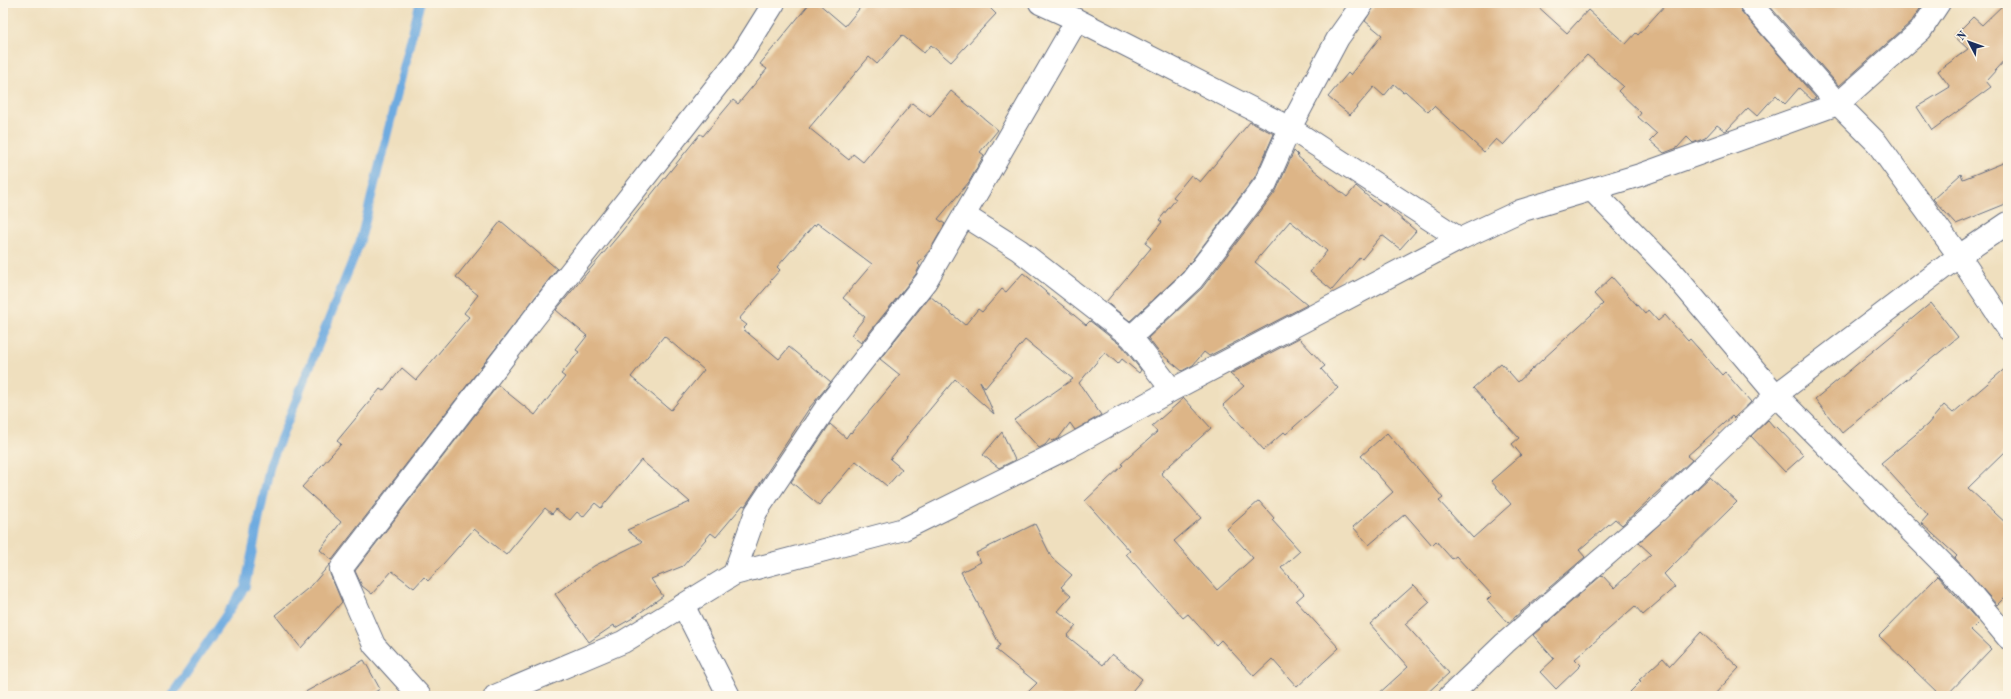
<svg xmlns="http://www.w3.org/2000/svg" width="2011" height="699" font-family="'Old Standard TT',serif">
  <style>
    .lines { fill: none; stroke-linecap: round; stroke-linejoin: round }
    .stream { stroke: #6eabe0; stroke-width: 9 }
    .building { fill: #ddb587; fill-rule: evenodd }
    .minor-casing { stroke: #656d80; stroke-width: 24 }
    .minor { stroke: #fff; stroke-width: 22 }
  </style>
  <rect width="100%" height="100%" fill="#fcf5e5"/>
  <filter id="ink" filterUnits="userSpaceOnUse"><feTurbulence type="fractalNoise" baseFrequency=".025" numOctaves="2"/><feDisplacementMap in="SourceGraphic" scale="8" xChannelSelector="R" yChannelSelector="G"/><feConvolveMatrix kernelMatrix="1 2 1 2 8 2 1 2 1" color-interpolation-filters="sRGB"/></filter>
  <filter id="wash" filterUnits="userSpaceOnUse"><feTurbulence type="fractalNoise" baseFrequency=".012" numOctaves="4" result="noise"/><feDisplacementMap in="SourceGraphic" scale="16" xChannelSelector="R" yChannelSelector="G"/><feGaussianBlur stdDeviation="0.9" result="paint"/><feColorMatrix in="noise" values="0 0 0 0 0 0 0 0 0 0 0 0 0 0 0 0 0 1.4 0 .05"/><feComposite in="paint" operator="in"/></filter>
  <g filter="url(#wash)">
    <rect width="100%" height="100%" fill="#efdfbe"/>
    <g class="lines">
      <path class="stream" d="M171,696L245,587L270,465L360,242L420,3"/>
    </g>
    <g id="blocks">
      <path class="building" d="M810,3H818L845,26L864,3H985L996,14L951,62L931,45L924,53L902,35L877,64L869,57L809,128L849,160L853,154L863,162L912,103L930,117L951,91L998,130L980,152L984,155L969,182L938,219L945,224L930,250L918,264L920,266L916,274L861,343L851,335L865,317L843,298L872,264L817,223L815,226L814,225L777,267L780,270L770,281L771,282L739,319L747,325L743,329L779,359L789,347L831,382L810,407L745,506L743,505L716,537L711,533L683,566L651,579L663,596L631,619L615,628L614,625L589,642L555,594L594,566L642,542L627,530L690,502L641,460L601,508L595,503L583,517L577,512L570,520L556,509L552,514L545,508L506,555L474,529L428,581L424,577L414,588L392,571L372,594L362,586L355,571L498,385L535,415L565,377L561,374L579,352L576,350L587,336L556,310L618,236L700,134L703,136L733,100L738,104L767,69L760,64ZM664,336L704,370L671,410L631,377Z
        M1376,3H1534L1567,33L1588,10L1626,44L1636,33L1638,35L1667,3H1738L1741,11L1816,98L1812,100L1799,88L1785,104L1776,95L1757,116L1748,108L1727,130L1725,131L1717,125L1705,138L1693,143L1687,137L1677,148L1664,153L1650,141L1657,134L1638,117L1641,113L1618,91L1623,86L1587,55L1503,145L1496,139L1484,152L1434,106L1428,112L1405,91L1403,92L1394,84L1384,96L1374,87L1350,115L1328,97L1348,73L1350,75L1382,35L1365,21Z
        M1767,3H1924L1911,22L1839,86Z
        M2005,3H2008V57L1986,81L1991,87L1932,130L1917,107L1950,87L1938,71L1968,49L1954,36L1973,17L1982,25Z
        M1250,122L1274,134L1255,177L1183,272L1130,321L1106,302L1151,248L1145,243L1162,222L1159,220L1176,199L1173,197L1191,175L1200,182Z
        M1294,151L1298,155L1297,156L1347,197L1356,186L1379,206L1382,203L1384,204L1416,231L1400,249L1382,235L1362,259L1360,257L1332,290L1310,272L1327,251L1290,221L1255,262L1307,305L1209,356L1204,352L1193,365L1182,371L1157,350L1148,338L1202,288L1276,191Z
        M2008,161V203L1956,224L1933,199L1961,174L1963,179Z
        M501,221L557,269L332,560L320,550L341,522L302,487L341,444L337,441L380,389L383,391L402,368L416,380L469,317L464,313L478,295L456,277Z
        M1023,273L1086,325L1090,321L1122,346L1141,370L1139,373L1122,359L1118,364L1105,352L1079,383L1101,415L1075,430L1070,423L1058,439L1052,441L1050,439L1045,445L1039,448L1014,420L1073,379L1025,340L985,388L980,381L994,414L955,379L906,438L907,439L890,459L902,469L887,486L856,461L819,505L791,482L830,424L846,438L850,432L851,433L900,375L880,359L930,296L965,325L978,309L982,312L1002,289L1006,292Z
        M1612,277L1645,314L1648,310L1658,321L1665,315L1688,341L1690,339L1722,375L1725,372L1751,402L1734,418L1732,416L1687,456L1692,460L1622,525L1615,519L1579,550L1585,557L1508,623L1487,600L1492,595L1456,556L1452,559L1436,541L1432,545L1405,514L1369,545L1353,527L1393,492L1361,456L1387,433L1443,498L1439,501L1473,538L1511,504L1491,481L1521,455L1512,444L1519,438L1473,388L1501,363L1518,382L1603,304L1594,294Z
        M1931,303L1958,337L1842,433L1815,399Z
        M1299,338L1325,366L1321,369L1338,388L1286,434L1284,432L1264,450L1223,405L1244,386L1230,374Z
        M2008,366V449L1968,488L2008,525V594L1997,605L1955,558L1957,556L1921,523L1928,515L1881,463L1927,425L1944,405L1953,413Z
        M1184,398L1211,428L1161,473L1201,518L1174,541L1217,590L1253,558L1227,529L1259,501L1274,518L1272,520L1300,551L1281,568L1304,594L1296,601L1339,648L1297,687L1272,659L1254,676L1221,640L1216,645L1188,614L1183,618L1126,554L1130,551L1085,501L1123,465L1121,464L1157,432L1152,426Z
        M1768,420L1774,427L1776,426L1804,455L1785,472L1751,436Z
        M1002,432L1015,460L999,468L983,455Z
        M1710,477L1737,502L1664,574L1675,587L1643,615L1635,606L1575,659L1581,665L1556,689L1540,672L1554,659L1533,635L1602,575L1614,588L1651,554L1639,543Z
        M1035,524L1052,558L1072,575L1061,587L1071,596L1058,611L1076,626L1067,636L1103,665L1112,654L1142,679L1128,696H1024L1037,683L996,650L1000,645L961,572L981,562L976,553Z
        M330,564V574L342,602L301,648L275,615L312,585Z
        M1938,576L1979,622L1971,630L1991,649L1946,696H1941L1879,636Z
        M1414,585L1430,602L1405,624L1449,673L1424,696H1376L1408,667L1370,624Z
        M1701,632L1739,668L1713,696H1626L1641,681L1639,680L1663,658L1670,666Z
        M364,660L380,689L368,696H298Z"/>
    </g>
  </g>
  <g filter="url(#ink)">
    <use href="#blocks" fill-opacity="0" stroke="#656d80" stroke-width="1"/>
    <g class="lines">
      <g class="minor-casing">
        <path id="minor" d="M1040,3L1077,20L1290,128L1460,239
          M1750,3L1838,104L1877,143L1959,256L2008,329
          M1592,190L1672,272L1776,395L1963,584L2008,638
          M964,215L1019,250L1131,337L1172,390
          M1131,337L1192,280L1266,183L1290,128L1338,38L1363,3
          M734,574L756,512L825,409L926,281L1077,20
          M683,605L729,696
          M420,696L374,645L341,569L534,318L742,54L774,3
          M495,696L623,642L734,574L904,529L1067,448L1172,390L1460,239L1520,211L1640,175L1838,104L1921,30L1939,3
          M1450,696L1505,643L1657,511L1776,395L1959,256L2008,223"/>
      </g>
      <use href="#minor" class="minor"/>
    </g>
  </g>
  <rect width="2011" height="699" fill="none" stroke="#fcf5e5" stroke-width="16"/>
  <g transform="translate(1969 42) rotate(311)" stroke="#fcf5e5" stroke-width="3" paint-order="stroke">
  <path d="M0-3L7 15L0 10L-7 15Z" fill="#1b2f5e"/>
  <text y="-6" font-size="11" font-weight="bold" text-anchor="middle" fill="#1b2f5e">N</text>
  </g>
</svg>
